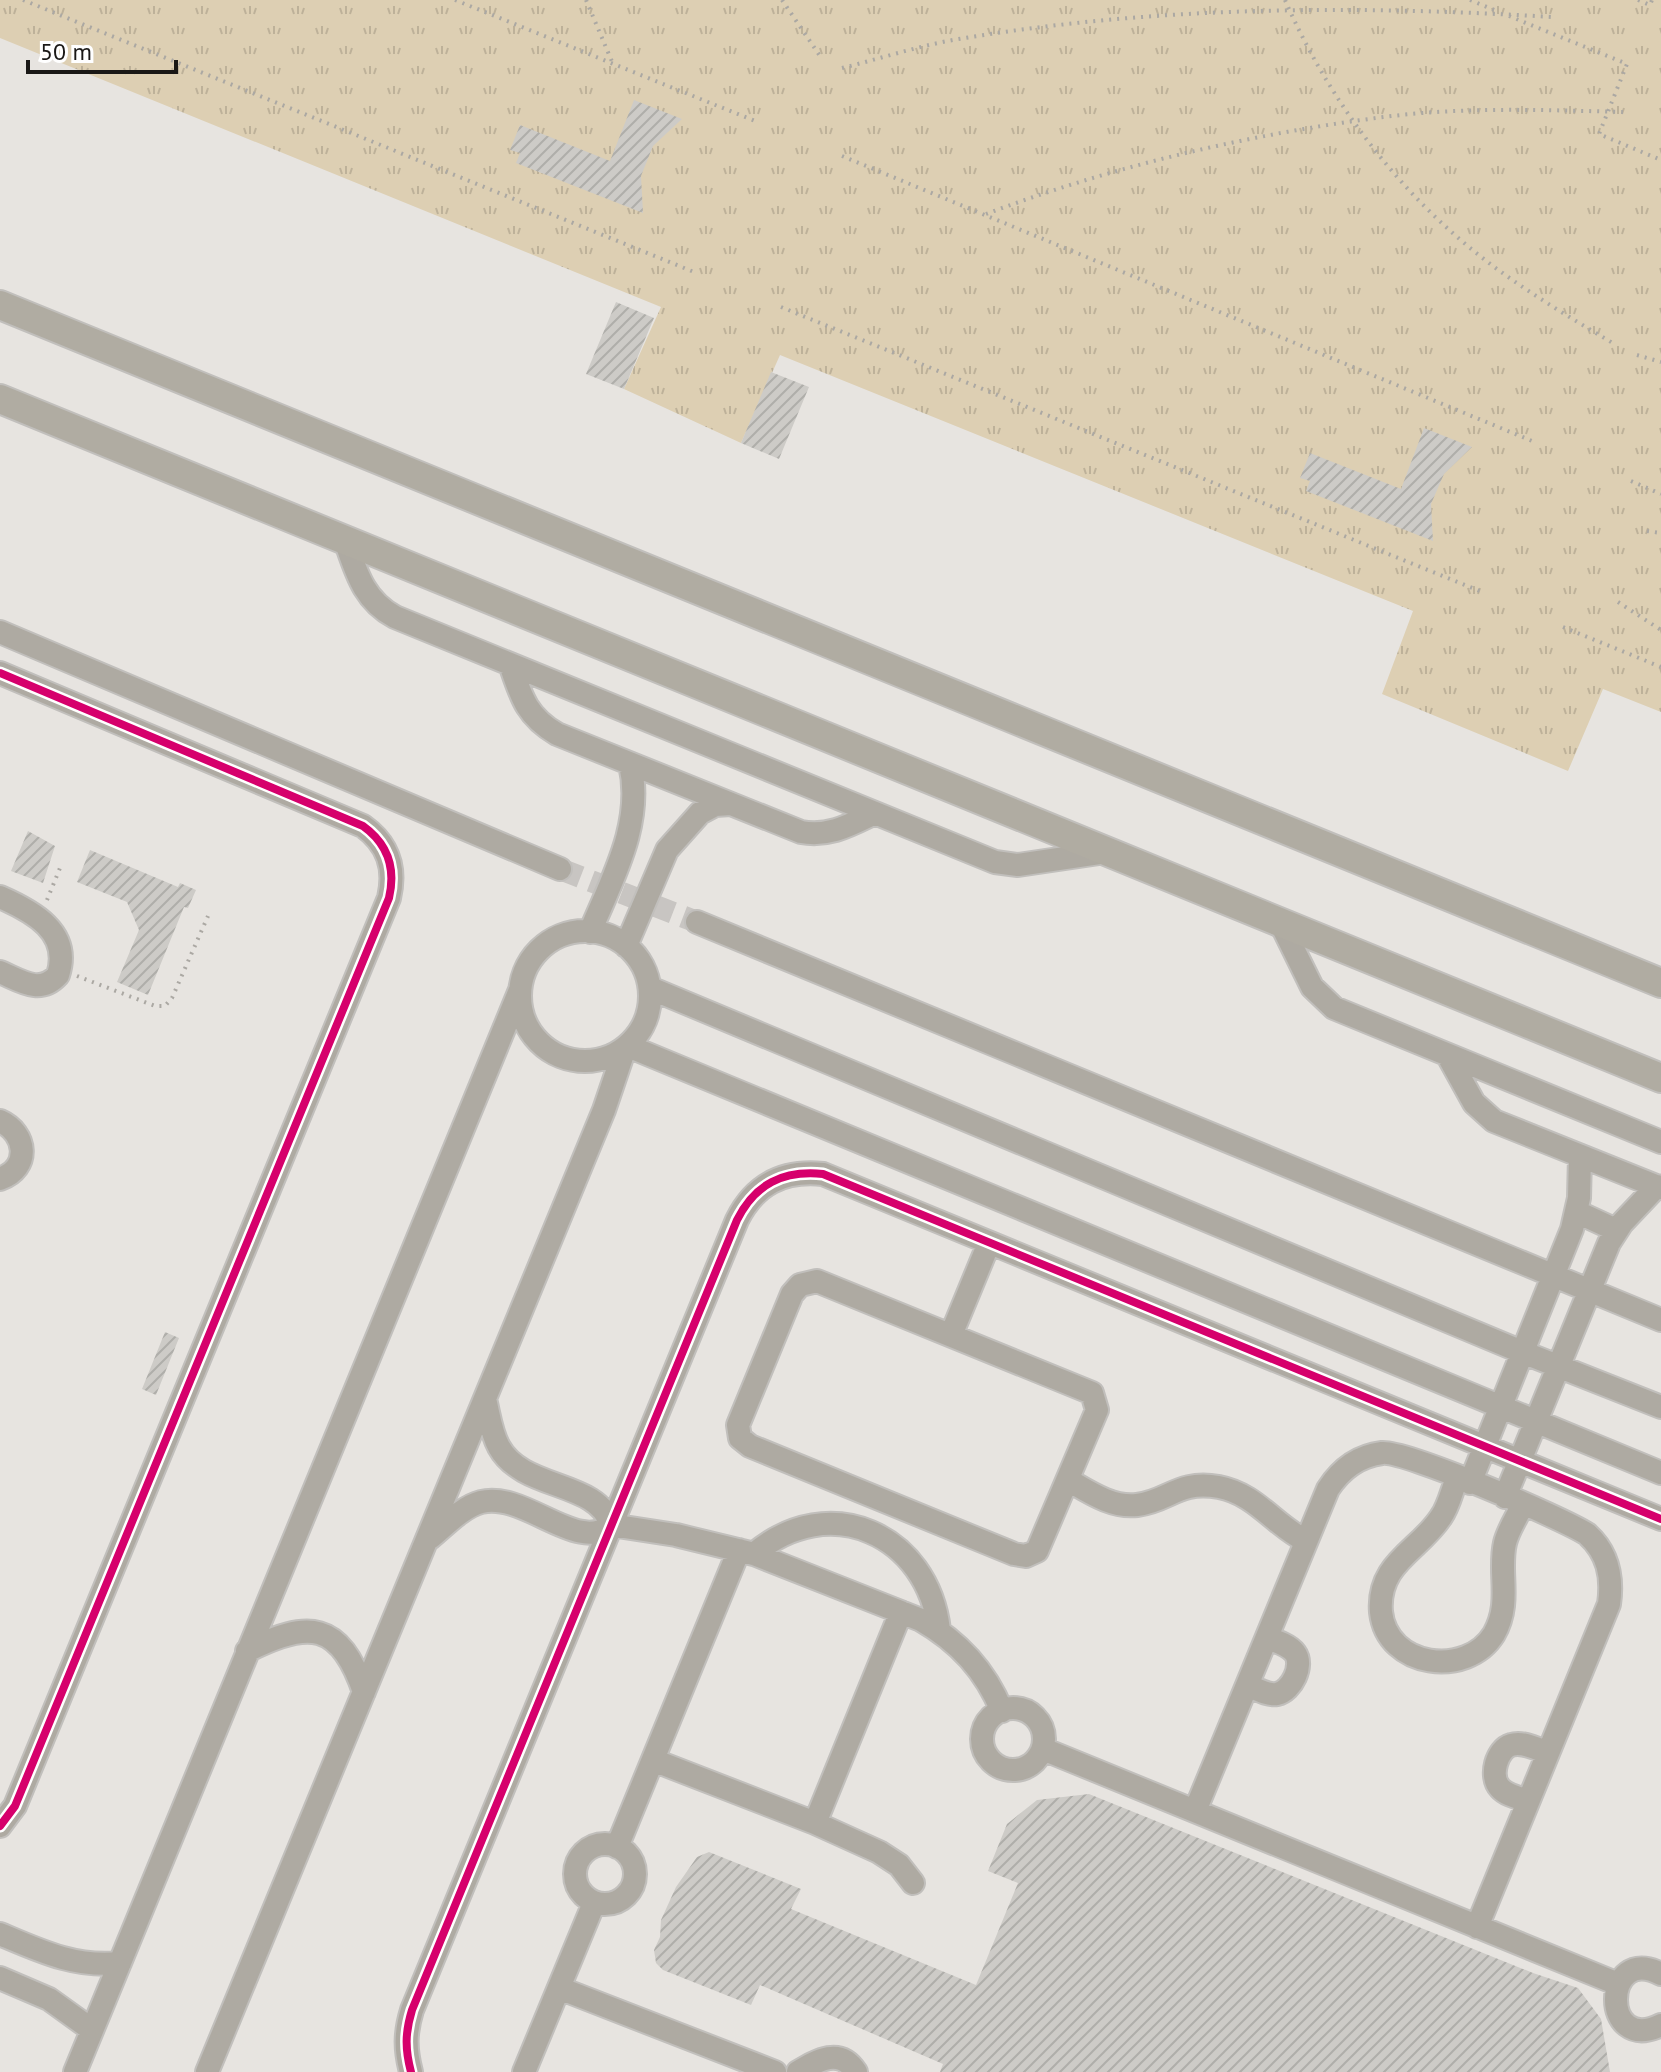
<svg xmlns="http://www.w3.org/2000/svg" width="1661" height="2072" font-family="'PT Sans',sans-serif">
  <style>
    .grass { fill: url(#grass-tufts) }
    .building { fill: url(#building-hatch) }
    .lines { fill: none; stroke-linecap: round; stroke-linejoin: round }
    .minor-tunnel { stroke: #c8c5c2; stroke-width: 22; stroke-dasharray: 22 11; stroke-linecap: butt }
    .minor-casing { stroke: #c1bfbc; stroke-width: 26 }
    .major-casing { stroke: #c1bfbc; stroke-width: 32 }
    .path { stroke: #aba8a3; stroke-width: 4; stroke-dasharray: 2 6; stroke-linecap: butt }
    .minor { stroke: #aeaaa2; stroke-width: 22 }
    .major { stroke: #b0aca2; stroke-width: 28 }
    .cycleway-casing { stroke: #fff; stroke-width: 13 }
    .cycleway { stroke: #d6006c; stroke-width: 8 }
  </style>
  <defs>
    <pattern id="grass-tufts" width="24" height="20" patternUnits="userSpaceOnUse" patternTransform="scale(2)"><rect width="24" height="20" fill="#ddcfb3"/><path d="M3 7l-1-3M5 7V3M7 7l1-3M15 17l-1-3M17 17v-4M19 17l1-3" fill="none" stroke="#bdb199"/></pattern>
    <pattern id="building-hatch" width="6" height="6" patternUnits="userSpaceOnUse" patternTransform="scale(2)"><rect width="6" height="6" fill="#cdcbc7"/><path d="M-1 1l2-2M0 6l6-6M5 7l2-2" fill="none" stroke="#afaeaa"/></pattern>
  </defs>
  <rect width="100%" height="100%" fill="#e7e4e0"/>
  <path class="grass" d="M0,0H1661V712L1603,689L1568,771L1382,694L1413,611L780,355L741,443L624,389L661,307L0,38Z"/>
  <path class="building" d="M634,100L682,119L653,146L641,176L643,213L516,163L520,153L510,150L520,125L610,161Z
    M616,302L654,318L624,389L586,374Z
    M771,372L809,387L779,459L741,443Z
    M1424,428L1472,447L1444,474L1431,504L1433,541L1306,491L1310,481L1300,478L1310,453L1401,489Z
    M28,831L55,846L43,883L11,871Z
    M90,850L178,887L180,883L196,890L188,908L184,907L148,995L117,982L139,930L127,902L77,882Z
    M165,1332L179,1338L156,1395L142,1389Z
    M1089,1794L1533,1973L1578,1988L1601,2019L1610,2072H940L943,2064L760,1985L751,2005L663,1970L656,1963L654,1950L660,1937L661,1920L676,1887L697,1857L709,1852L801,1889L791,1909L976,1985L1018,1883L988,1871L1007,1824L1037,1800Z"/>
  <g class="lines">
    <path class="minor-tunnel" d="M560,869L697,922"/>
    <g class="minor-casing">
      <path id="minor" d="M345,540C356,571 363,600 395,617L995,862L1018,865L1106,852
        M0,632L560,869
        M510,664C521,696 526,716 557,734L801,832C830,837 850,825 875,813
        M0,673L363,826C388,844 396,868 389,898L15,1806L0,1826
        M0,897C32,911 72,932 58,975C40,995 21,981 0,972
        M697,922L1661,1320
        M1281,924L1312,987L1334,1008L1661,1142
        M520 996a65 65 0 1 1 130 0a65 65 0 1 1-130 0Z
        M590,932C612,879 644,823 630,764
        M626,946L667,850L700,813L715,805L731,804
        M650,988L1522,1352L1661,1407
        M628,1046L1661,1473
        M1448,1056L1474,1103L1494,1121L1661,1188
        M0,1121C27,1133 31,1168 0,1179
        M1577,1212L1616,1230
        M817,1281L1092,1393L1097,1410L1037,1551L1026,1556L1014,1554L750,1446L740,1438L738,1425L792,1294L800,1285Z
        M951,1335L989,1243
        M485,1399C489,1415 491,1433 499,1447C523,1491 598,1480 611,1525
        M1457,1478C1452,1490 1449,1506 1441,1517C1419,1551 1377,1563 1381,1612C1387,1668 1467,1678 1494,1634C1512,1602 1498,1573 1505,1543C1508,1530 1517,1517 1523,1504
        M1068,1480C1089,1492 1112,1508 1137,1505C1170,1501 1177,1480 1219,1487C1256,1494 1274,1525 1306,1541
        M1470,1483L1572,1229L1579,1198L1580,1156
        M1505,1497L1609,1243L1622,1223L1657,1186
        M430,1538C445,1526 462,1507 481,1502C525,1491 577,1554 611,1525L676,1535L754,1554L921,1620C959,1642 985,1670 1002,1711
        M754,1554C829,1490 928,1534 939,1630
        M247,1651C308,1620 340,1621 364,1692
        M1247,1685C1255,1688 1268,1696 1277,1694C1292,1691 1304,1665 1295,1653C1289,1645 1276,1641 1267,1638
        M982 1739a31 31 0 1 1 62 0a31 31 0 1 1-62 0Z
        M1043,1749L1618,1984
        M653,1760L815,1823L879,1852L899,1865L913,1883
        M1528,1801C1519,1798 1506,1795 1500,1788C1489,1776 1497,1749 1511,1745C1523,1741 1537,1749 1548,1753
        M1195,1811L1328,1489C1341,1469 1358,1456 1382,1453C1405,1450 1562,1518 1587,1534C1608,1553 1613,1576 1609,1604L1477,1927
        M815,1823L901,1612
        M575 1874a30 30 0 1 1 60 0a30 30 0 1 1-60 0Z
        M617,1847L739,1550
        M0,1934C40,1951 76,1968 120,1963
        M1661,1974C1602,1943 1600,2055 1661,2025
        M0,1978L49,1999L92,2030
        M559,1988L775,2072
        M75,2072L520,990
        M207,2072L604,1110L625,1048
        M411,2072C405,2049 405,2033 412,2010L737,1220C755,1184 783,1170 823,1174L1661,1519
        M524,2072L594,1903
        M798,2072C818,2060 840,2047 856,2072"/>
    </g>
    <g class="major-casing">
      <path id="major" d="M0,305L1661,983
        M0,399L1661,1078"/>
    </g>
    <path class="path" d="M23,0L694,272
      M455,0L755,121
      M586,0L613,64
      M782,0L820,56
      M1285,0C1330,103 1402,198 1493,266C1532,295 1574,320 1616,345
      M1470,0L1497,11
      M1638,0L1650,5L1652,0
      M1509,16L1627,64L1599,134L1661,160
      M842,68C883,58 924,44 965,38C1160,6 1356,5 1552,17
      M842,156L1537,443
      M986,214C1116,165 1254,133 1392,116C1468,107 1546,110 1623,112
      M781,307L1482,592
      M1637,355L1661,362
      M1631,481L1661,494
      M1647,531L1661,533
      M1618,602L1661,630
      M1563,627L1661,667
      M47,900L60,868
      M77,976L155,1006H165L172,998L208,916"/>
    <use href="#minor" class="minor"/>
    <use href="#major" class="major"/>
    <g class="cycleway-casing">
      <path id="cycleway" d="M0,673L363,826C388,844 396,868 389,898L15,1806L0,1826
        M411,2072C405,2049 405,2033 412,2010L737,1220C755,1184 783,1170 823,1174L1661,1519"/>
    </g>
    <use href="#cycleway" class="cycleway"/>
  </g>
  <path d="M28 60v12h148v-12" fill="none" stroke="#1a1816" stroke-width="4"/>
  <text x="40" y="60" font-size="24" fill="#1a1816" stroke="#ffffff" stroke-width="6" paint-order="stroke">50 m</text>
</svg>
